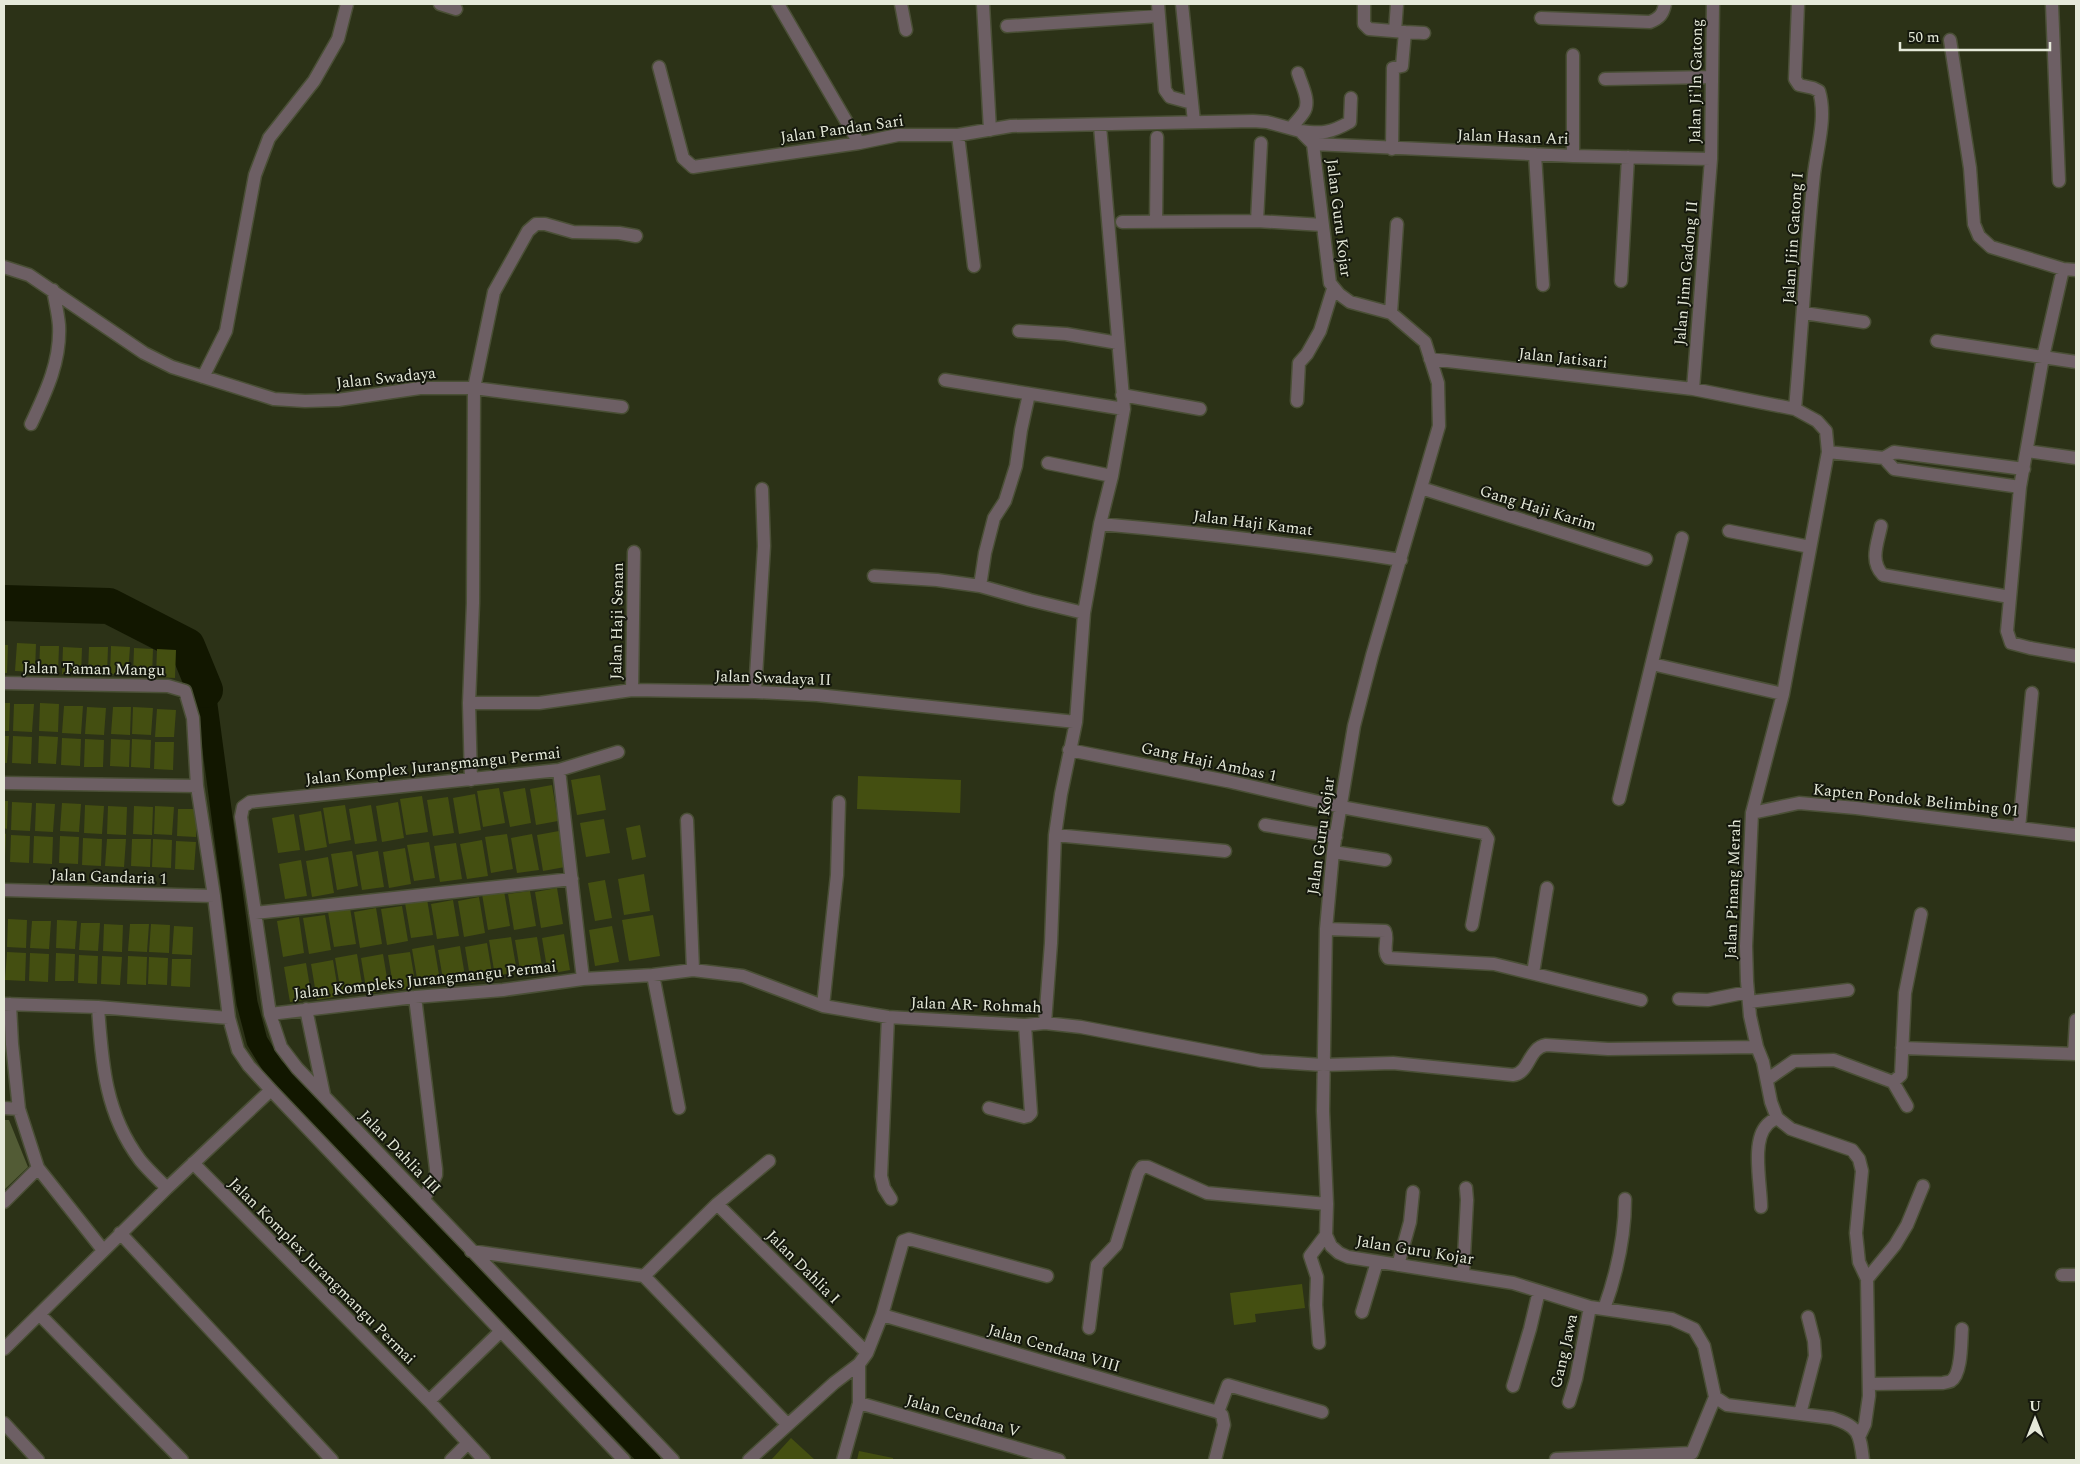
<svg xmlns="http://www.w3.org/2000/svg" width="2080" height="1464" font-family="Spectral,serif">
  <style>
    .green { fill: #525b35 }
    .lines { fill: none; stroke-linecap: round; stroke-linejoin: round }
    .canal { stroke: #121700; stroke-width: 21 }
    .river { stroke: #121700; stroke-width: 36 }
    .building { fill: #444f11 }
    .minor-casing { stroke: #4a4f36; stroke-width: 15 }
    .minor { stroke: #6d5f64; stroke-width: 12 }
    .labels { text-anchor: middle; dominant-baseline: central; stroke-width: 4; stroke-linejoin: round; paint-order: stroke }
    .street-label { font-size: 16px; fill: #e5e9d9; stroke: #15180d }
  </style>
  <rect width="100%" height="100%" fill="#2c3217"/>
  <path class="green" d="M4,1120H9L28,1167L4,1190Z"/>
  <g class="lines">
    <path class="canal" d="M205,690L247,1003L257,1041L273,1067L650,1460"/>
    <path class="river" d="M4,603L109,606L187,646L205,690"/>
  </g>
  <path class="building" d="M17,643L36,644L35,672L15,671Z
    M4,645H8L7,673H4Z
    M40,646H59L58,674L39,673Z
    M111,646L130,647L128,675L110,674Z
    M63,647L82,648L81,675L62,674Z
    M89,647H108L107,675L88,674Z
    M134,648L153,649L152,677L133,676Z
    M157,649L176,650L175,678L156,677Z
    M4,703H10L9,731H4Z
    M40,703L59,704L58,732L39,731Z
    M14,704H34L32,732L13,731Z
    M64,706H83L81,734L62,733Z
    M87,707L106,708L104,735L85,734Z
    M113,707H131L130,735L111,734Z
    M133,707L153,708L151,735L132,734Z
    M157,709L176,710L174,737H155Z
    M4,736H9L7,763H4Z
    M13,736L32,737L31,764L12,763Z
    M39,736L58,737L56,764L38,763Z
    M62,738L81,739L80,766L61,765Z
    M85,739L104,740L103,767H84Z
    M111,739L130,740L129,767L110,766Z
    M132,739L151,740L150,768L131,767Z
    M155,742H174L173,770L154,769Z
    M600,775L606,810L577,815L571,780Z
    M858,776L961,780L960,813L857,809Z
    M552,785L558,821L536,825L530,789Z
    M499,788L505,823L483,827L477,791Z
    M525,788L531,823L510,827L503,792Z
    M475,794L481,830L459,834L453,798Z
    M422,796L428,832L406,835L400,799Z
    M448,797L454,833L433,836L427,800Z
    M4,801H8L7,829L4,828Z
    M12,802L32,803L30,831L11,830Z
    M398,802L404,838L382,842L376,806Z
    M36,803L55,804L53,832L35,831Z
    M62,803L81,804L79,832L60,831Z
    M85,805L104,806L102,834L84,833Z
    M345,805L351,840L329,844L323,808Z
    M371,805L377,841L355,844L349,809Z
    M108,806L127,807L126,835L107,834Z
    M134,806L153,807L152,835L133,834Z
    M155,806L174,807L172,835L154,834Z
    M178,809H197L196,837L177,836Z
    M321,811L327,847L305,851L299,815Z
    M294,814L300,850L278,853L272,818Z
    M604,819L610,853L586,857L580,823Z
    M640,825L646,857L632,860L626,828Z
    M559,831L565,867L543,871L537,835Z
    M4,833L6,834L5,857H4Z
    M507,834L513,869L491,873L485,837Z
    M532,834L539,870L517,873L511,838Z
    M11,835L30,836L29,863L10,862Z
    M34,836L53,837L52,864L33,863Z
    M60,836L79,837L78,864L59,863Z
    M83,838L102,839L101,866L82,865Z
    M107,839H126L124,867L105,866Z
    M132,839H151L150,867L131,866Z
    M153,839L172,840L171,868L152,867Z
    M482,840L488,876L467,879L460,844Z
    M176,841L196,842L194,870L175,869Z
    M429,842L435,878L414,881L407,845Z
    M456,843L462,879L440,882L434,846Z
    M405,848L411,884L389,888L383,852Z
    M352,851L358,886L337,890L331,854Z
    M378,851L384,887L362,890L356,855Z
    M328,857L334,893L312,897L306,861Z
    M301,860L307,896L285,899L279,864Z
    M644,874L650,911L624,915L618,879Z
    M605,880L612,918L595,921L588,883Z
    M557,888L563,924L541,928L535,892Z
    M504,891L510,926L488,930L482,894Z
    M530,891L536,926L514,930L508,894Z
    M479,897L485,933L464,937L458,901Z
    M427,899L433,935L411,938L405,903Z
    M453,900L459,936L437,939L431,904Z
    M402,906L408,941L387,945L381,909Z
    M350,908L356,944L334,947L328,912Z
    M376,908L382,944L360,948L354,912Z
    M325,915L331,950L309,954L303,918Z
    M653,915L660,956L629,961L622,920Z
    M299,917L304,953L283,957L277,921Z
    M8,919L27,920L26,948L7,947Z
    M57,920L77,921L75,949L56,948Z
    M32,921H51L49,949L30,948Z
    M81,923H100L98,951L79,950Z
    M104,924L123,925L122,952L103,951Z
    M130,924H149L147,952L128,951Z
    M151,924L170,925L169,953L149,952Z
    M174,926L193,927L192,955L172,954Z
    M612,926L619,962L595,966L589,930Z
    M564,934L570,970L548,974L542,938Z
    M511,937L517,972L495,976L489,940Z
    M537,937L543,972L521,976L515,940Z
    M487,943L493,979L471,983L465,947Z
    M434,945L440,981L418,984L412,949Z
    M460,946L466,982L444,985L438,950Z
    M7,952L26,953L25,981L5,980Z
    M410,952L416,987L394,991L388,955Z
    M30,953L49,954L48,982L29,981Z
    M56,953L75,954L74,981H55Z
    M357,954L363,990L341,993L335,958Z
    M383,954L389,990L367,994L361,958Z
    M79,955L98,956L97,984L78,983Z
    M102,956L122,957L120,985L101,984Z
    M128,956L147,957L146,985L127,984Z
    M149,957L168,958L167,985L148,984Z
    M172,959H191L190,987L171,986Z
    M333,960L339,996L317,1000L311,964Z
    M306,963L312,999L290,1002L284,967Z
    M1302,1284L1305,1308L1255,1314L1256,1322L1234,1325L1230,1293Z
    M791,1438L815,1460H771Z
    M859,1451L893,1458V1460H857Z"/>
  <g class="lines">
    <g class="minor-casing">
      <path id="minor" d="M440,4L456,9
        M778,4L859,143
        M901,4L906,30
        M983,4L990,130
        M1158,4L1165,90L1170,97L1192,103
        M1182,4L1194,122
        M1364,4V24L1369,29L1405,32L1402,66L1393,68L1392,149
        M2052,4L2059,181
        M1541,18L1650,22C1660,18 1663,14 1665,4
        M1007,26L1159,16
        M1395,31L1397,4
        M1405,32L1424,33
        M1950,40L1970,168L1974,224L1979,236L1991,247L2063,269L2076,270
        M659,67L683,158L693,167L859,143L898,135H958L1011,126L1253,121L1267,122L1300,131L1313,144L1330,283L1339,294L1350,302L1391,313L1425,342L1438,383L1439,426L1372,656L1354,726L1333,852L1326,929L1323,1111L1327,1204L1326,1235L1331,1246L1339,1253L1348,1257L1513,1283L1590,1307L1672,1319L1694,1329L1704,1346L1715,1397L1727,1405L1832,1418C1859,1426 1860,1434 1863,1460
        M1605,79L1712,77
        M1291,128C1295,123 1300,118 1304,112C1311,101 1301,84 1298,73
        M1300,131C1323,134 1330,133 1350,122L1351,98
        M958,135L974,266
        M1313,144L1573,156L1711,159
        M1535,154L1543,285
        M1573,156V55
        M1257,221L1261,143
        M1122,222L1257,221L1323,225
        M1156,222L1157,137
        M4,267L29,275L144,353L172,367L274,399L305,401L338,400L420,388H474L622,407
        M2063,269L2043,357L2020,487L2007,631L2011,643L2030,648L2076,656
        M1621,281L1628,157
        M1391,313L1397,224
        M1804,313L1864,322
        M1019,331L1066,334L1118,343
        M1937,341L2076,362
        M1430,359L1693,389L1795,409L1817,421L1826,431L1828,452L1783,694L1752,813L1746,946L1747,981L1750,1016L1757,1047L1763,1062L1771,1102L1777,1118L1791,1129L1852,1150L1859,1159L1862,1171L1856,1233L1859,1262L1867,1279L1869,1396L1865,1424L1859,1437
        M203,377L226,331L255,175L269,138L314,81L338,39L347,4
        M945,380L1124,409
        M1693,389L1711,159L1713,4
        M1029,394L1021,430L1016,466L1005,501L994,518L985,553L980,586L1030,600L1084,613
        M1122,395L1200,409
        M1297,401L1299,363L1307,354L1320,331L1333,289
        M1795,409C1802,331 1806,252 1814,174C1817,148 1827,117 1819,91L1813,88L1799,85L1795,79L1798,4
        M31,424C46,392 61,361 59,325C58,313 55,301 53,290
        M2027,451L2076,458
        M1828,452L1884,458
        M1048,463L1112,476
        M2020,487L1894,469L1884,458L1894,452L2024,469
        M1421,488L1646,559
        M1100,524C1201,533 1301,544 1401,560
        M1881,526C1878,542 1869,561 1883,575L2010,597
        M1729,531L1810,547
        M874,576L937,580L980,586
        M1652,664L1783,694
        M4,683L168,686L185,691L193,718L197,786L214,896L229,1018L238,1050L249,1066L271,1090L624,1460
        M632,690L634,552
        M755,692L764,546L762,489
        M469,703H539L632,690L755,692L817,695L1076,722
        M1069,750L1227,781L1341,807L1484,833L1488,839L1472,925
        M618,752L559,770L250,802L243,807L241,817L270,1014L281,1047L297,1068L673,1460
        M559,770L583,979
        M471,780L469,703L473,603L474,388L494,292L528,231L536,224H545L573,232L619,233L636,236
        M4,783L197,786
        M1619,799L1682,538
        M1752,813L1799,803L1856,808L2076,835
        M687,820L693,970
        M1265,825L1336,837
        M2019,828L2032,693
        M1055,835L1225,851
        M1333,852L1385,860
        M4,890L214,896
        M255,913L572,879
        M1326,929L1385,931C1389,939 1382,950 1388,958L1494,964L1641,1000
        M1533,973L1547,888
        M653,975L679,1108
        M415,997L436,1169V1175L424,1199
        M1679,999L1708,1000L1748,992
        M1749,1002L1848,990
        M4,1004L98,1007L229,1018
        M10,1004L12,1044L19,1109L38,1168L103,1250
        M823,1006L837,875L839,802
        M98,1007C102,1064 105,1113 140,1160C148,1170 158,1179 167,1188
        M306,1009L324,1095
        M270,1014L415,997L503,990L583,979L653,975L693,970L743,976L823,1006L888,1017L1025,1025L1045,1023L1081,1027L1261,1061L1323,1065L1393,1063L1513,1075C1530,1073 1528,1048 1546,1045L1608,1049L1757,1047
        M888,1017L881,1176L884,1188L891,1199
        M1045,1023L1051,943L1055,835L1061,794L1076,722L1084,613L1100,524L1112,476L1124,409L1100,126
        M1902,1048L2076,1054
        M2074,1054L2076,1020
        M1768,1079L1794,1061L1834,1060L1893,1082L1907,1106
        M1893,1082L1901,1075L1905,993L1921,914
        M4,1108L19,1109
        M989,1108L1024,1117L1028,1116L1031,1113L1025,1025
        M193,1163L429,1401L484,1460
        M4,1202L38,1168
        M717,1204L867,1353
        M1761,1207C1761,1185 1751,1141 1767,1125C1769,1122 1774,1120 1777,1118
        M120,1233L332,1460
        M471,1251L644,1276
        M1398,1265L1410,1222L1413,1192
        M1463,1275L1467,1200L1466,1188
        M2062,1275H2076
        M644,1276L787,1424
        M644,1276L717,1204L769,1161
        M1867,1279L1895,1245L1907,1225L1923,1186
        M1604,1309C1617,1273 1625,1238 1625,1199
        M1362,1312L1377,1262
        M40,1315L182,1460
        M882,1315L1218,1412
        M1089,1328L1097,1265L1116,1245L1138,1173L1142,1167H1148L1207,1193L1327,1204
        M1319,1343L1316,1305L1317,1277L1310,1256L1326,1235
        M4,1349L167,1188L271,1090
        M1869,1384L1943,1383C1946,1382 1949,1382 1951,1381C1962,1374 1961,1341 1962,1329
        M1513,1386L1530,1329L1539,1291
        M429,1401L501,1331
        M1569,1402L1576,1379L1590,1307
        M859,1403L1059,1460
        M1218,1412L1228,1385L1322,1412
        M1800,1414L1815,1356L1814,1341L1808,1317
        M4,1423L38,1460
        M1556,1459L1692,1453L1715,1397
        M451,1460L468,1443
        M749,1460L834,1383L859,1364
        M843,1460L859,1403V1364L867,1353L882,1315L903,1241L909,1239L1047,1276
        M1215,1460L1224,1425L1222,1415L1218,1412"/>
    </g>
    <use href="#minor" class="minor"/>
  </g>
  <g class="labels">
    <g class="street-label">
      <text transform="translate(1696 81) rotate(-89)">Jalan Ji'ln Gatong</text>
      <text transform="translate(842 129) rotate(-8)">Jalan Pandan Sari</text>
      <text transform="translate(1513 137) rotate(2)">Jalan Hasan Ari</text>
      <text transform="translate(1339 218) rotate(83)">Jalan Guru Kojar</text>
      <text transform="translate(1793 238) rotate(-86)">Jalan Jiin Gatong I</text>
      <text transform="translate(1686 273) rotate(-85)">Jalan Jinn Gadong II</text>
      <text transform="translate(1563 358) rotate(6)">Jalan Jatisari</text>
      <text transform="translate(386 378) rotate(-6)">Jalan Swadaya</text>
      <text transform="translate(1538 508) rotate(17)">Gang Haji Karim</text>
      <text transform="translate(1253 523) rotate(7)">Jalan Haji Kamat</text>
      <text transform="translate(617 621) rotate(-89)">Jalan Haji Senan</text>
      <text transform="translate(94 669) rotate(1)">Jalan Taman Mangu</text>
      <text transform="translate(773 678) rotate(2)">Jalan Swadaya II</text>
      <text transform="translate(1209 762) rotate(12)">Gang Haji Ambas 1</text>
      <text transform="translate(433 766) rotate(-6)">Jalan Komplex Jurangmangu Permai</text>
      <text transform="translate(1916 800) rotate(6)">Kapten Pondok Belimbing 01</text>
      <text transform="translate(1321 836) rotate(-82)">Jalan Guru Kojar</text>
      <text transform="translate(109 877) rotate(2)">Jalan Gandaria 1</text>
      <text transform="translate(1733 889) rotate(-88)">Jalan Pinang Merah</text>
      <text transform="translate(425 980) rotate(-6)">Jalan Kompleks Jurangmangu Permai</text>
      <text transform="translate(976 1005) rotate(2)">Jalan AR- Rohmah</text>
      <text transform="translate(400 1152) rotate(46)">Jalan Dahlia III</text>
      <text transform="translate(1415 1250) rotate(9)">Jalan Guru Kojar</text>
      <text transform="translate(803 1267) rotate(45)">Jalan Dahlia I</text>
      <text transform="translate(322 1271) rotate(45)">Jalan Komplex Jurangmangu Permai</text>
      <text transform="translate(1054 1348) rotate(16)">Jalan Cendana VIII</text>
      <text transform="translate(1564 1351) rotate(-77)">Gang Jawa</text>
      <text transform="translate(963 1416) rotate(16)">Jalan Cendana V</text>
    </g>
  </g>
  <rect width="2080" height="1464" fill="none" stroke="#e5e9d9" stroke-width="10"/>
  <g transform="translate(2035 1419)" stroke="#15180d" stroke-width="4" paint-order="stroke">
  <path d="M0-4L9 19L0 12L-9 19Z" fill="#e5e9d9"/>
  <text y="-8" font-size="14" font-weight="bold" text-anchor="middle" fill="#e5e9d9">U</text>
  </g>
  <path d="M1900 42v8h150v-8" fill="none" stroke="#e5e9d9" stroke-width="2.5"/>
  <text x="1908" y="42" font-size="15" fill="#e5e9d9" stroke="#15180d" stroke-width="4" paint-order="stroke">50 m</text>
</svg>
